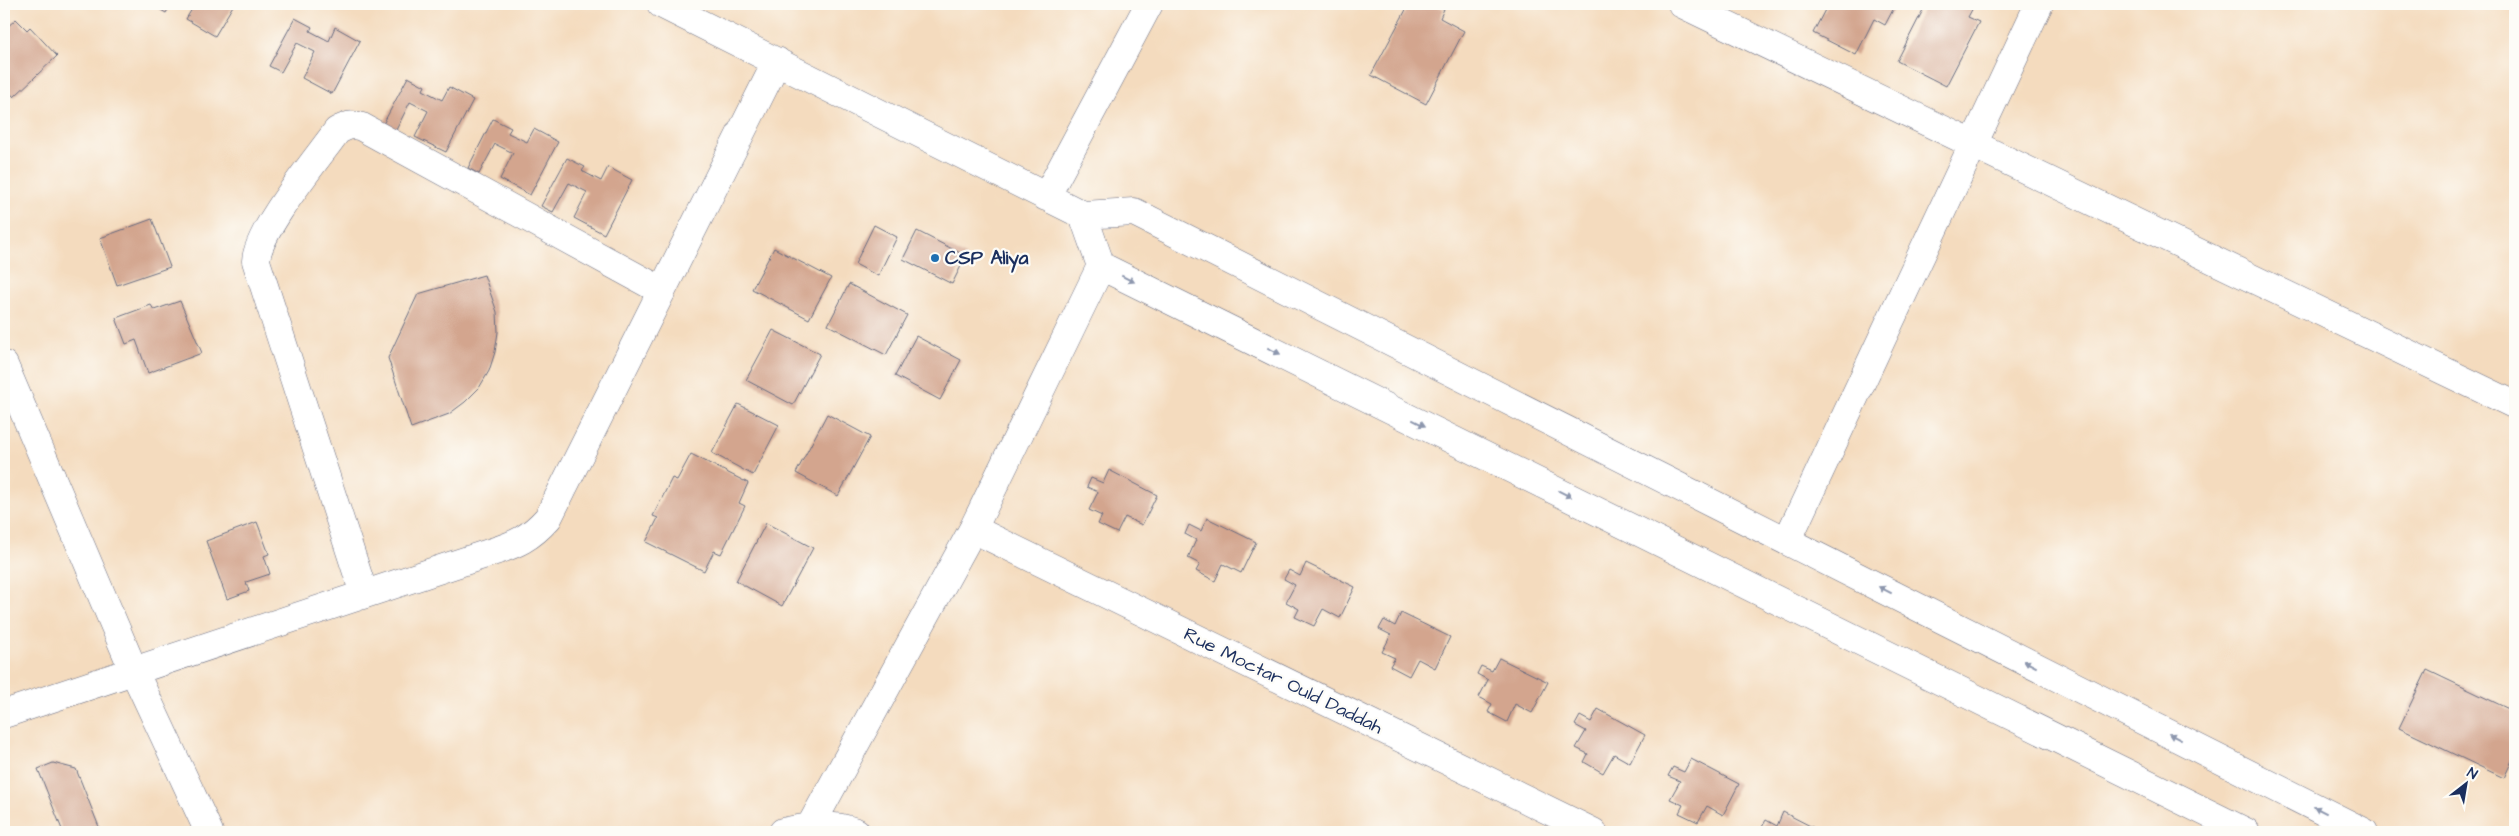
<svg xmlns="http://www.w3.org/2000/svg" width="2519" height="836" font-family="'Architects Daughter',sans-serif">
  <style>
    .building { fill: #d3a58e }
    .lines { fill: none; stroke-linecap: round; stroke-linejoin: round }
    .minor-casing { stroke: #676b80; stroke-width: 29 }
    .minor { stroke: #fff; stroke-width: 28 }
    .oneway { fill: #8d97ae }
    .poi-dot { fill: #1f6fb2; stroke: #fdfcf7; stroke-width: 2 }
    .labels { text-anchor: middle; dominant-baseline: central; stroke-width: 4.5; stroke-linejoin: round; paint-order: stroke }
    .poi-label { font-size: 19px; font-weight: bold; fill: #1b2f5e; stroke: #fdfcf7; text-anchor: start }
    .street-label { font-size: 19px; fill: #1b2f5e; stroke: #fdfcf7 }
  </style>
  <rect width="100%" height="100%" fill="#fdfcf7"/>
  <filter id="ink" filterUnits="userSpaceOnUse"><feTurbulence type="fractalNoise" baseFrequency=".02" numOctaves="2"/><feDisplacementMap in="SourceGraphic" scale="10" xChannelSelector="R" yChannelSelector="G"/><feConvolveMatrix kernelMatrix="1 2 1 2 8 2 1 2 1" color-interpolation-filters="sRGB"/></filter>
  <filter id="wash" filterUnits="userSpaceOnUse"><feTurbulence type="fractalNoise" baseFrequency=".0096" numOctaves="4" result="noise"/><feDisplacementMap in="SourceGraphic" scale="20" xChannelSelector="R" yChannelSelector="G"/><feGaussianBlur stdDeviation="1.12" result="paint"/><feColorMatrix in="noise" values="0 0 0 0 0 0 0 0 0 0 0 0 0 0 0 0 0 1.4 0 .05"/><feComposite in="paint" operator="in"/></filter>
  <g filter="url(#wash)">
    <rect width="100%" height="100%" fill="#f4dbbe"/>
    <g id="blocks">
      <path class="building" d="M155,4H171L166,13L154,6Z
        M195,4H234L215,36L186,19Z
        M1409,4H1434L1444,9L1440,18L1464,31L1426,104L1371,75Z
        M1828,4H1896L1885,25L1874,19L1856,55L1813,33Z
        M1926,4H1975L1968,17L1979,22L1946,86L1897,61Z
        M295,18L312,27L310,31L329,41L335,27L360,41L332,94L302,78L315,52L297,43L281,72L269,66Z
        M16,19L27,30L30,27L57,56L14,97L4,86V30Z
        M408,77L425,86L423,90L442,100L449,87L473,100L446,152L415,137L428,111L410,102L395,132L382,126Z
        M493,119L511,128L508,133L527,142L534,129L558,142L530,195L500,179L513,153L495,144L479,174L468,168Z
        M567,158L585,167L582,171L601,181L608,167L632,180L604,234L574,218L587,192L569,183L553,212L541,206Z
        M152,219L170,267L117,285L100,238Z
        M874,225L897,237L878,276L855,264Z
        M917,231L966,256L952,284L903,259Z
        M774,248L831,278L809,319L752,289Z
        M484,275L497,312L498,332L495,352L489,371L479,388L465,402L449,414L411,428L388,358L418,294Z
        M849,284L907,315L886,355L828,325Z
        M180,301L202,353L148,373L136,340L126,344L116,318L151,305L154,310Z
        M773,330L820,354L793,405L746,380Z
        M916,336L961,360L940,400L895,376Z
        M738,404L779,425L753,475L712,453Z
        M827,414L870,437L838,496L796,473Z
        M691,454L748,483L739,503L745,506L721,554L714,551L704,571L646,542L658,518L653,516L672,478L677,480Z
        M1109,470L1157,495L1142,525L1125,517L1117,533L1098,524L1102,516L1089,510L1098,492L1087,487L1091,478L1103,483Z
        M1207,518L1256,542L1241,573L1223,564L1215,581L1196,571L1200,564L1188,558L1196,540L1185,534L1189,525L1201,531Z
        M257,522L269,554L264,556L270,574L246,582L249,591L227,599L206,541Z
        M766,523L813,548L782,606L736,581Z
        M1306,563L1355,587L1340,618L1323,609L1314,626L1295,617L1299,609L1286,602L1295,585L1284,579L1289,570L1300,576Z
        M1401,613L1450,637L1435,668L1418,659L1409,676L1390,666L1395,658L1382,652L1391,635L1379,629L1384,620L1395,626Z
        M1499,658L1548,682L1532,713L1515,704L1507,722L1488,712L1492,704L1479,697L1488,680L1477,674L1481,666L1492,671Z
        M2427,670L2515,712V754L2504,778L2399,728Z
        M1598,709L1645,735L1630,763L1614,754L1603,773L1584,762L1588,754L1576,748L1586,731L1575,725L1580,716L1591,722Z
        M1691,759L1739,784L1723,815L1707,806L1698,822L1679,813L1683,805L1670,799L1680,781L1668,776L1673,767L1684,772Z
        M53,763L76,769L101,832H63L38,769Z
        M1783,812L1822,832H1768L1761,829L1766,820L1777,826Z"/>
    </g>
  </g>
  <g filter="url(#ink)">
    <use href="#blocks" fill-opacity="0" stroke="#676b80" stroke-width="1"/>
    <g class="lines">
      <g class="minor-casing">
        <path id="minor" d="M661,4L1083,215L1134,212L2364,832
          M1682,4L2515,405
          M1046,197L1149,4
          M1083,215L1101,266L2246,832
          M4,365L133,669L209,832
          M973,529L1593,832
          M1787,541L2039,4
          M364,594L256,261C257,231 317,159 337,131C346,126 352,123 362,127L662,291
          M4,714L492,552C517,544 530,538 548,518L777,61
          M811,825L973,529L1101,266
          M783,832C809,826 830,823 856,832"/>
      </g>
      <use href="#minor" class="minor"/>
    </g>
    <defs><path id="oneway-solid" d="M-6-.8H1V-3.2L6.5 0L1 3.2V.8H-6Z" transform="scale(1.25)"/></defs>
    <g class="oneway">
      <use href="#oneway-solid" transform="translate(1128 279) rotate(26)"/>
      <use href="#oneway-solid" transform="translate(1274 351) rotate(26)"/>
      <use href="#oneway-solid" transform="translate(1419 423) rotate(26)"/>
      <use href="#oneway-solid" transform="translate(1565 494) rotate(26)"/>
      <use href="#oneway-solid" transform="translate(1885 590) rotate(-153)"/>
      <use href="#oneway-solid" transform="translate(2030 664) rotate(-153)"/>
      <use href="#oneway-solid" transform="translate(2175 737) rotate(-153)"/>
      <use href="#oneway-solid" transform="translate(2320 810) rotate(-153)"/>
    </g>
  </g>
  <circle class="poi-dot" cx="935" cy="258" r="5"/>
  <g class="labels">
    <g class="poi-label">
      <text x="945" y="258">CSP Aliya</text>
    </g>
    <g class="street-label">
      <text transform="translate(1283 681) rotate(26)">Rue Moctar Ould Daddah</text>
    </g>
  </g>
  <rect width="2519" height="836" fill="none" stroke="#fdfcf7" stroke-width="20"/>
  <g transform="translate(2466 784) rotate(31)" stroke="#fdfcf7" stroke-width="4" paint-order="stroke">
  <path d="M0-4L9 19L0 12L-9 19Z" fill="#1b2f5e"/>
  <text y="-8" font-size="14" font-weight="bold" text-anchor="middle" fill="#1b2f5e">N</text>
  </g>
</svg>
